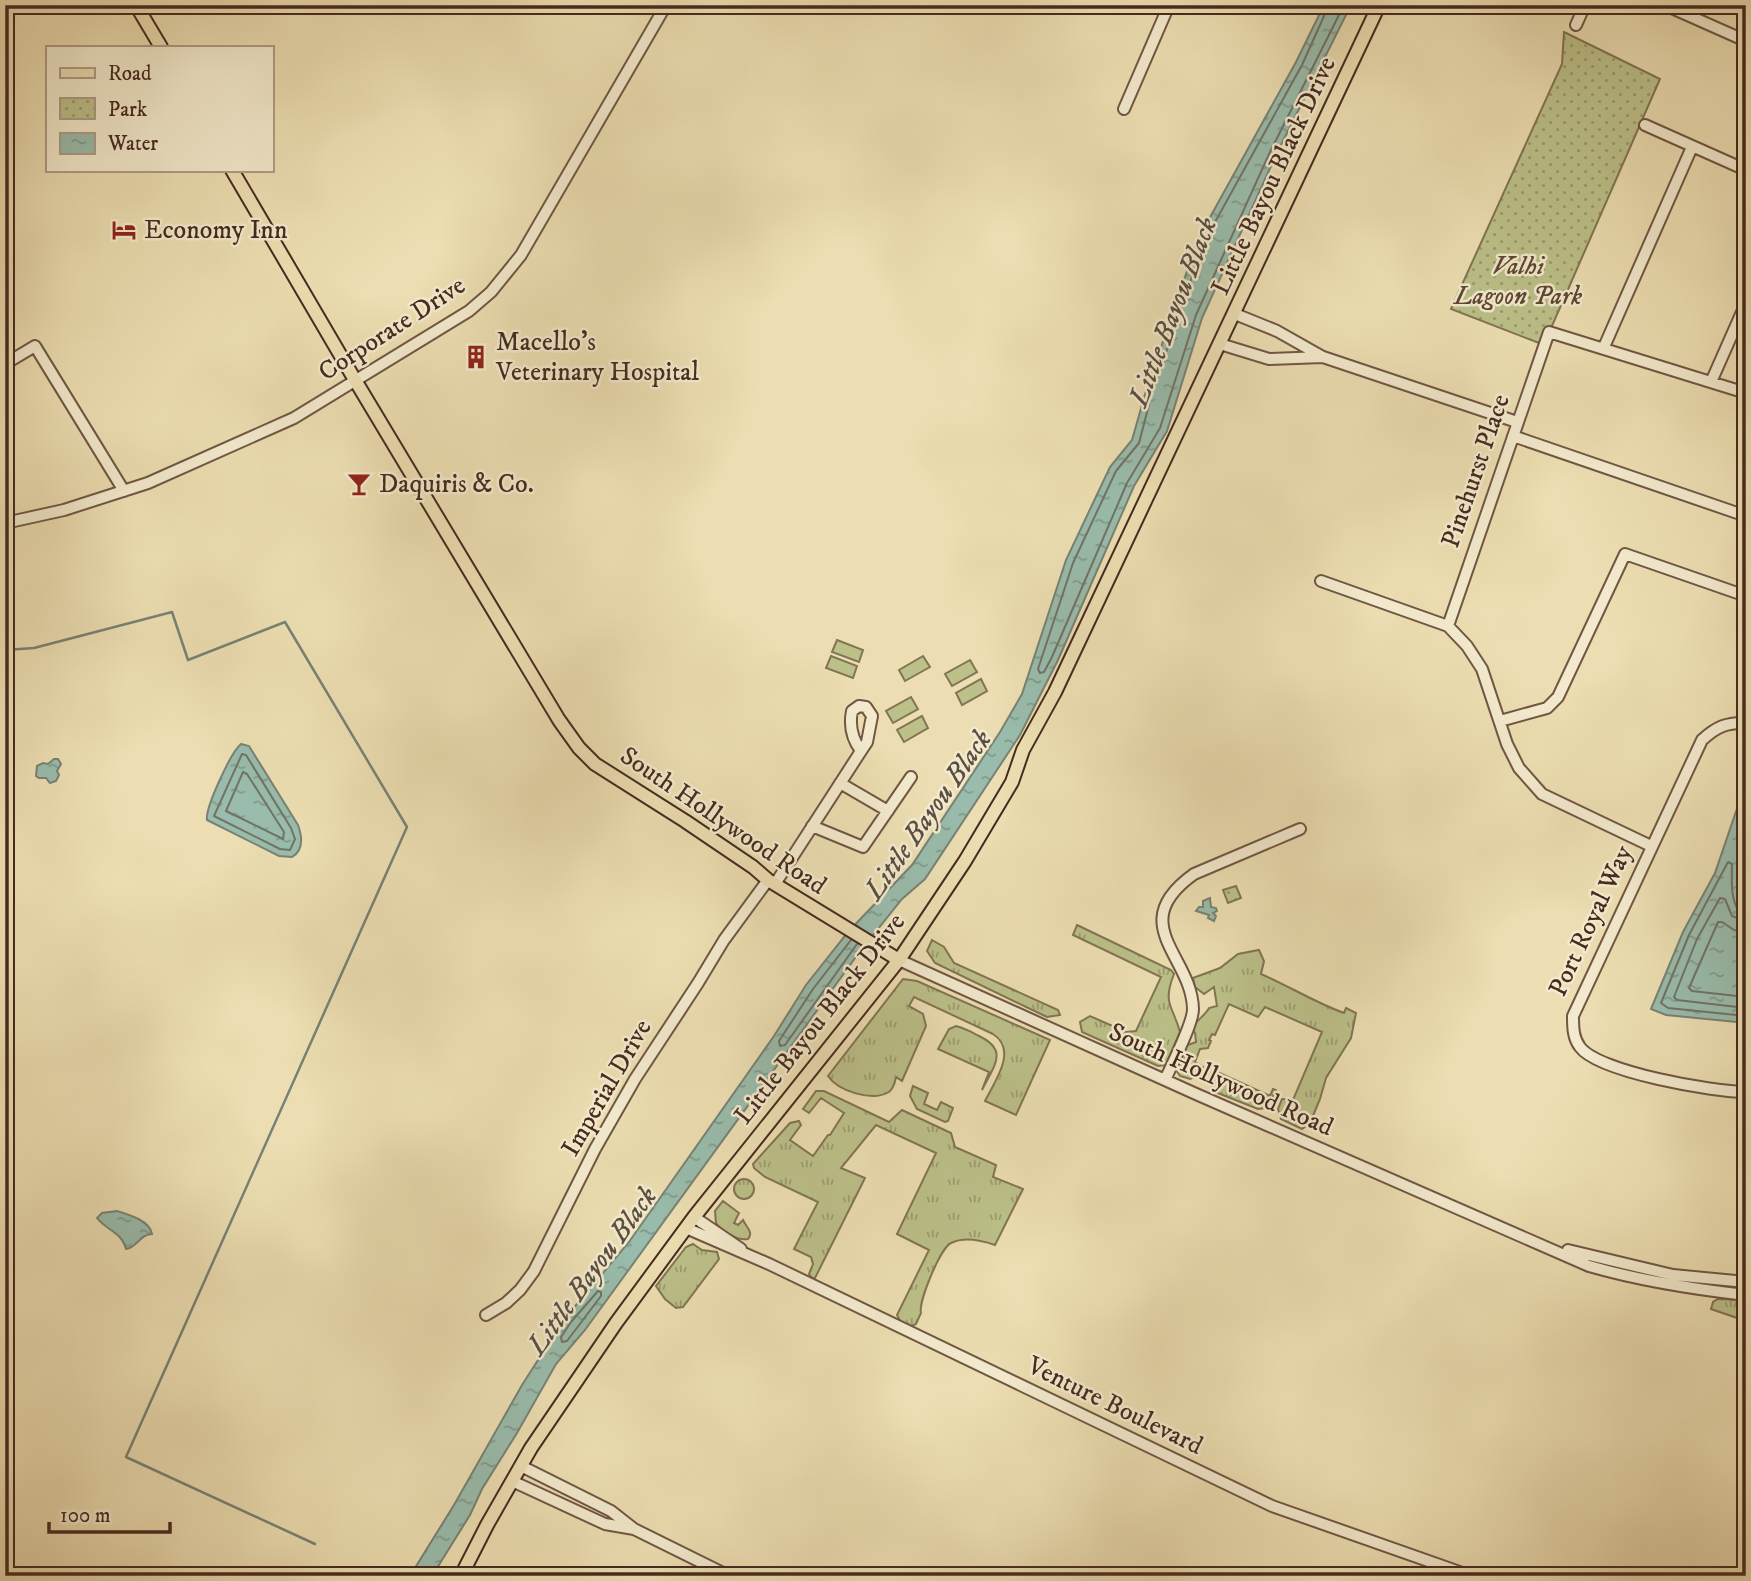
<svg xmlns="http://www.w3.org/2000/svg" width="1751" height="1581" font-family="'IM FELL DW Pica',serif">
  <style>
    .grass { fill: url(#grass-tufts); stroke: #817554; stroke-width: 2 }
    .park { fill: url(#park-dots); stroke: #817554; stroke-width: 2 }
    .garden { fill: #bcc089; stroke: #817554; stroke-width: 2 }
    .water { fill: url(#water-ripples); stroke: #788274; stroke-width: 2 }
    .lines { fill: none; stroke-linecap: round; stroke-linejoin: round }
    .shore { stroke: #707366; stroke-width: 2 }
    .stream { stroke: #788274; stroke-width: 2.5 }
    .minor-casing { stroke: #705744; stroke-width: 14 }
    .major-casing { stroke: #462a1f; stroke-width: 16 }
    .minor { stroke: #f3eacd; stroke-width: 10 }
    .major { stroke: #ecdeb2; stroke-width: 12 }
    .labels { text-anchor: middle; dominant-baseline: central; stroke-width: 5; stroke-linejoin: round; paint-order: stroke }
    .street-label { font-size: 26px; fill: #462a1f; stroke: #f3eacd }
    .poi-label { font-size: 26px; fill: #462a1f; stroke: #f3eacd; text-anchor: start }
    .park-label { font-size: 26px; font-style: italic; fill: #5e4834; stroke: #f3eacd }
    .water-label { font-size: 28px; font-style: italic; fill: #5b4e42; stroke: #f3eacd }
  </style>
  <defs>
    <pattern id="grass-tufts" width="24" height="20" patternUnits="userSpaceOnUse" patternTransform="scale(1.75)"><rect width="24" height="20" fill="#bcc089"/><path d="M3 7l-1-3M5 7V3M7 7l1-3M15 17l-1-3M17 17v-4M19 17l1-3" fill="none" stroke="#9b9c6f"/></pattern>
    <pattern id="park-dots" width="8" height="8" patternUnits="userSpaceOnUse" patternTransform="scale(1.75)"><rect width="8" height="8" fill="#bcc089"/><path d="M2 2h.1M6 6h.1" fill="none" stroke="#9b9c6f" stroke-width="1.8" stroke-linecap="round"/></pattern>
    <pattern id="water-ripples" width="26" height="14" patternUnits="userSpaceOnUse" patternTransform="scale(1.75)"><rect width="26" height="14" fill="#99bcac"/><path d="M2 4q2-2 4 0t4 0M15 11q2-2 4 0t4 0" fill="none" stroke="#7f998b"/></pattern>
  </defs>
  <rect width="100%" height="100%" fill="#ecdeb2"/>
  <filter id="stains"><feTurbulence type="fractalNoise" baseFrequency=".00286" numOctaves="4"/><feColorMatrix values="0 0 0 0 .2 0 0 0 0 .09 0 0 0 0 .02 0 0 0 .5 -.17"/></filter>
  <radialGradient id="worn" r=".72"><stop offset=".6" stop-color="#630" stop-opacity="0"/><stop offset="1" stop-color="#630" stop-opacity=".3"/></radialGradient>
  <path class="grass" d="M1077,925L1171,970L1174,974C1162,1004 1173,1006 1180,1032L1166,1065L1158,1066L1082,1032L1080,1022L1090,1016L1126,1032L1136,1031L1161,977L1073,935Z
    M932,940L944,947L954,963L1058,1010L1060,1015L1047,1017L935,963L927,951Z
    M1259,950L1264,961L1261,974C1289,986 1316,1003 1344,1013L1346,1008L1356,1013L1351,1038L1326,1078L1320,1099L1310,1123L1302,1129L1281,1119L1278,1109L1282,1099L1293,1100L1322,1032L1265,1007L1258,1017L1229,1004L1215,1035L1212,1034L1209,1040L1211,1041L1208,1048L1200,1049L1195,1062L1203,1067L1200,1075L1190,1079L1180,1076L1176,1070L1185,1046L1196,1042L1195,1033L1192,1029C1196,1020 1205,1016 1209,1008L1217,1006L1214,987L1204,994L1195,987L1193,978L1220,968L1238,954Z
    M903,979L917,981L1050,1040L1016,1115L985,1101C995,1081 1018,1050 993,1034L914,997L909,1006L923,1014L926,1026L902,1081L896,1077C895,1082 893,1089 889,1092C872,1102 838,1091 828,1076Z
    M956,1026C964,1028 970,1031 977,1035C1010,1050 994,1065 982,1090L989,1072L938,1049L949,1029Z
    M1215,1064L1217,1065L1215,1071L1270,1096L1273,1089L1276,1090L1269,1105L1266,1108L1258,1109L1215,1092L1208,1080Z
    M913,1086L928,1093L924,1104L937,1110L941,1102L953,1108L948,1121L945,1122L917,1109L910,1096Z
    M816,1091H824L889,1122L902,1110L951,1133L955,1147L996,1165L993,1177L1023,1189L995,1245C981,1240 965,1236 951,1243C941,1247 918,1302 921,1313L916,1324L912,1326L901,1323L897,1315L929,1250L897,1234L936,1153L876,1125L841,1168L865,1178L815,1278H812L809,1274L813,1264L811,1257L794,1249L818,1202L765,1177L754,1168L753,1164L790,1123L799,1121L801,1125L790,1140L813,1156L828,1135H830L844,1113L821,1098L809,1113L803,1109Z
    M734 1189a10 10 0 1 1 20 0a10 10 0 1 1-20 0Z
    M723,1201L739,1213L734,1223L738,1225L743,1220C746,1227 754,1232 748,1239C737,1241 723,1232 716,1223L715,1211Z
    M693,1244L702,1250L717,1252L719,1259L683,1307L676,1308L665,1299L656,1286L686,1247Z
    M1718,1299L1746,1300V1321L1711,1309L1713,1302Z"/>
  <path class="park" d="M1564,32L1660,79L1552,326L1546,328L1539,343L1451,309L1562,64Z
    M1236,886L1241,898L1228,903L1223,890Z"/>
  <path class="garden" d="M837,640L863,650L859,662L832,652Z
    M831,656L857,666L853,678L826,668Z
    M923,656L930,667L905,681L899,670Z
    M970,660L977,672L952,686L945,674Z
    M981,679L987,691L962,705L956,693Z
    M911,697L918,709L893,723L886,711Z
    M922,716L928,728L904,742L897,730Z"/>
  <path class="water" d="M1324,5H1351L1276,155L1202,318L1167,431L1134,486L1058,660L1020,735L925,879L902,899L858,954L585,1330L556,1364L517,1433L482,1489L470,1515L432,1576H410L454,1505L522,1385L565,1318L629,1242L774,1036L806,985L848,932L912,865L1000,732L1022,694L1066,560L1110,467L1132,440L1146,391L1198,239L1296,62Z
    M241,744L249,746L298,825C302,836 304,850 292,857L279,856L207,820C205,808 231,752 241,744Z
    M54,759H58L61,764L57,771L59,775L56,781L50,783L46,778H39L36,776L37,766L43,763L48,764Z
    M1742,794L1746,796L1741,831L1739,884L1746,922V1023L1666,1015L1651,1009L1683,932L1715,873Z
    M1210,898L1211,907L1216,908L1217,911L1213,913L1216,916L1214,921L1208,918L1209,915L1196,911L1199,907H1203V901Z
    M117,1211C130,1215 150,1221 152,1234C140,1234 137,1248 126,1249C122,1232 107,1231 97,1218L102,1213Z"/>
  <g class="lines">
    <path class="shore" d="M1329,5L1302,65L1204,242L1152,393L1139,443L1116,471L1073,563L1038,669L1040,673L1044,672L1052,657L1127,483L1160,428L1196,315L1270,152L1344,5
      M242,754L246,755L291,828L295,839L290,850L280,849L214,816Z
      M243,772L247,774L284,832L283,839L226,811Z
      M1746,912L1739,911C1730,899 1732,879 1732,864L1728,862L1689,935L1661,1003L1668,1008L1746,1016
      M1746,921L1732,916L1725,899L1720,898L1697,939L1674,997L1677,1000L1746,1008
      M1746,932L1734,930L1722,922H1718L1689,988L1692,991L1746,997
      M851,940L813,989L779,1041L780,1046L785,1045L857,944
      M598,1291L601,1292V1296L567,1341L562,1342L561,1337L571,1322Z"/>
    <path class="stream" d="M5,650L34,648L172,612L188,660L285,622L407,827L126,1457L315,1544"/>
    <g class="minor-casing">
      <path id="minor" d="M1665,5L1746,41
        M1576,25L1585,5
        M1124,109L1169,5
        M1645,125L1746,170
        M1235,314L1277,331L1323,357L1517,422
        M1220,344L1269,359L1323,357
        M1604,347L1692,147
        M5,364L35,346L124,491
        M1711,382L1746,303
        M1513,436L1746,516
        M5,523L64,510L148,483L294,418L469,311L491,292L521,255L666,5
        M1321,581L1448,626L1467,646L1482,669L1507,744L1519,768L1542,794L1651,846
        M1448,626L1549,332L1746,393
        M1500,721L1547,708L1558,697L1625,554L1746,596
        M1746,723C1727,722 1716,727 1702,740L1573,1016C1573,1027 1573,1038 1580,1047C1598,1072 1714,1092 1746,1092
        M840,783L888,811
        M812,826L863,847L911,777
        M775,884L861,751L867,742L872,716L866,707L859,706L852,711C849,726 852,739 861,751
        M899,960L1196,1094L1589,1266C1641,1281 1692,1289 1746,1295
        M1165,1080C1172,1064 1193,1024 1193,1009C1192,956 1124,924 1194,874L1300,829
        M694,1217L741,1249
        M686,1228L769,1264L1272,1506L1471,1576
        M1568,1250L1673,1275L1746,1282
        M486,1315L506,1303L520,1290L534,1271L595,1149L635,1079L698,983L724,940L768,880
        M512,1481L605,1524L634,1529L611,1511L521,1466
        M634,1529L729,1576"/>
    </g>
    <g class="major-casing">
      <path id="major" d="M136,5L161,47
        M232,170L355,380L559,720L579,748L595,764L685,821L753,867L768,880L899,960
        M461,1576L487,1525L531,1448L616,1323L694,1217L899,960L965,861L1012,782L1023,750L1055,692L1379,5"/>
    </g>
    <use href="#minor" class="minor"/>
    <use href="#major" class="major"/>
  </g>
  <defs>
    <g id="hotel-bare" transform="scale(1.89)"><path d="M-6-4.5h1.5V1H6V5H4.5V3h-9V5H-6ZM-4 0a1.8 1.8 0 1 1 3.6 0ZM.5 0V-2.5h3Q6-2.5 6 0Z" fill="#8f2418" stroke="#f3eacd" stroke-width="2.5" paint-order="stroke"/></g>
    <g id="building-bare" transform="scale(1.89)"><path d="M-4-6H4V6H1V3H-1V6H-4ZM-2.5-4.3h1.7v1.8h-1.7ZM.8-4.3h1.7v1.8H.8ZM-2.5-1h1.7V.8h-1.7ZM.8-1h1.7V.8H.8Z" fill="#8f2418" stroke="#f3eacd" stroke-width="2.5" paint-order="stroke"/></g>
    <g id="bar-bare" transform="scale(1.89)"><path d="M-6-5H6L.8 .8V4.5H3.5V6h-7V4.5H-.8V.8Z" fill="#8f2418" stroke="#f3eacd" stroke-width="2.5" paint-order="stroke"/></g>
  </defs>
  <g fill-rule="evenodd">
    <use href="#hotel-bare" x="124" y="230"/>
    <use href="#building-bare" x="476" y="357"/>
    <use href="#bar-bare" x="359" y="484"/>
  </g>
  <g class="labels">
    <g class="street-label">
      <text transform="translate(1274 176) rotate(-65)">Little Bayou Black Drive</text>
      <text transform="translate(392 329) rotate(-33)">Corporate Drive</text>
      <text transform="translate(1476 471) rotate(-71)">Pinehurst Place</text>
      <text transform="translate(723 821) rotate(34)">South Hollywood Road</text>
      <text transform="translate(1591 921) rotate(-65)">Port Royal Way</text>
      <text transform="translate(820 1019) rotate(-52)">Little Bayou Black Drive</text>
      <text transform="translate(1221 1080) rotate(24)">South Hollywood Road</text>
      <text transform="translate(607 1088) rotate(-60)">Imperial Drive</text>
      <text transform="translate(1115 1406) rotate(26)">Venture Boulevard</text>
    </g>
    <g class="poi-label">
      <text x="144" y="230">Economy Inn</text>
      <text x="496" y="342">Macello's<tspan x="496" dy="30">Veterinary Hospital</tspan></text>
      <text x="379" y="484">Daquiris &amp; Co.</text>
    </g>
    <g class="park-label">
      <text x="1518" y="266">Valhi<tspan x="1518" dy="30">Lagoon Park</tspan></text>
    </g>
    <g class="water-label">
      <text transform="translate(1173 312) rotate(-69)">Little Bayou Black</text>
      <text transform="translate(928 815) rotate(-55)">Little Bayou Black</text>
      <text transform="translate(592 1271) rotate(-54)">Little Bayou Black</text>
    </g>
  </g>
  <rect width="1751" height="1581" fill="none" stroke="#ecdeb2" stroke-width="28"/>
  <rect x="7" y="7" width="1737" height="1567" fill="none" stroke="#462a1f" stroke-width="3.5"/>
  <rect x="14" y="14" width="1723" height="1553" fill="none" stroke="#462a1f" stroke-width="2"/>
  <rect x="46" y="46" width="228" height="126" fill="#f3eacd" stroke="#ae9d87" stroke-width="2"/>
  <rect x="60" y="68" width="35" height="10" fill="#ecdeb2" stroke="#ae9d87" stroke-width="2"/>
  <text x="108" y="80" font-size="21" fill="#462a1f">Road</text>
  <rect x="60" y="98" width="35" height="21" fill="url(#park-dots)" stroke="#ae9d87" stroke-width="2"/>
  <text x="108" y="116" font-size="21" fill="#462a1f">Park</text>
  <rect x="60" y="133" width="35" height="21" fill="url(#water-ripples)" stroke="#ae9d87" stroke-width="2"/>
  <text x="108" y="150" font-size="21" fill="#462a1f">Water</text>
  <path d="M49 1522v10h121v-10" fill="none" stroke="#462a1f" stroke-width="3.5"/>
  <text x="60" y="1522" font-size="21" fill="#462a1f" stroke="#f3eacd" stroke-width="5" paint-order="stroke">100 m</text>
  <rect width="100%" height="100%" filter="url(#stains)"/>
  <rect width="100%" height="100%" fill="url(#worn)"/>
</svg>
